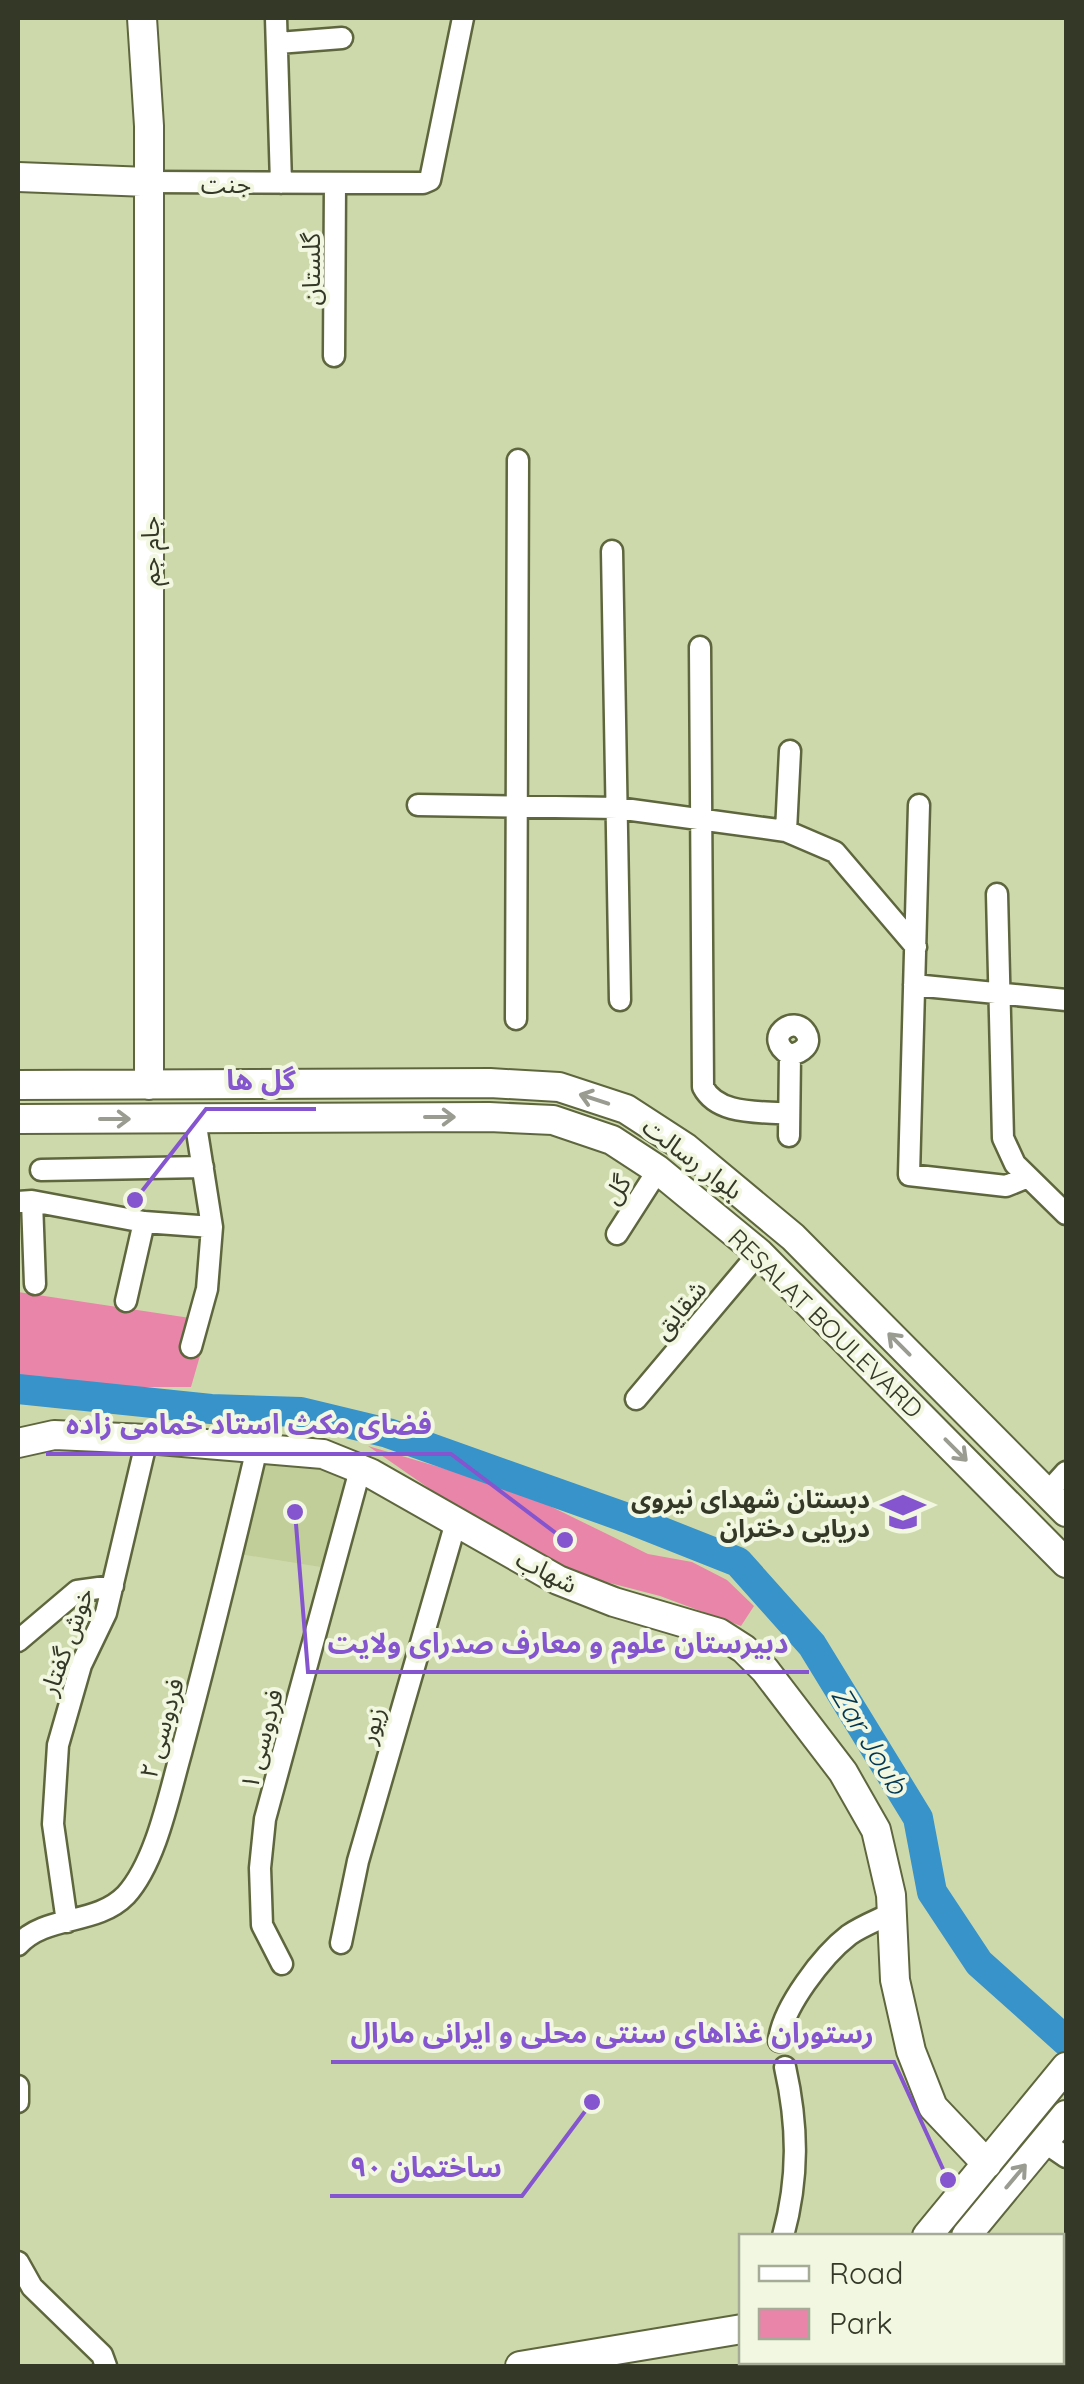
<svg xmlns="http://www.w3.org/2000/svg" width="1084" height="2384" font-family="Quicksand,'Noto Sans Arabic',sans-serif">
  <style>
    .built { fill: #c2ce99 }
    .green { fill: #e985a8 }
    .lines { fill: none; stroke-linecap: round; stroke-linejoin: round }
    .river { stroke: #3793c9; stroke-width: 30 }
    .street-casing { stroke: #5e663d; stroke-width: 25 }
    .secondary-casing { stroke: #5e663d; stroke-width: 32 }
    .street { stroke: #fff; stroke-width: 20 }
    .secondary { stroke: #fff; stroke-width: 28 }
    .oneway { stroke: #9a9c92 }
    .labels { text-anchor: middle; dominant-baseline: central; stroke-width: 8; stroke-linejoin: round; paint-order: stroke }
    .street-label { font-size: 25px; fill: #343826; stroke: #f1f7e0 }
    .poi-label { font-size: 25px; font-weight: bold; fill: #343826; stroke: #f1f7e0; text-anchor: end }
    .water-label { font-size: 28px; font-style: italic; fill: #003651; stroke: #f1f7e0 }
    .leader { fill: none; stroke: #8455ce; stroke-width: 4 }
    .callout-dot { fill: #8455ce; stroke: #f1f7e0; stroke-width: 4 }
    .callout-label { font-size: 28px; text-anchor: middle; font-weight: bold; fill: #8455ce; stroke: #f1f7e0; stroke-width: 8; stroke-linejoin: round; paint-order: stroke }
  </style>
  <rect width="100%" height="100%" fill="#ced9ab"/>
  <path class="built" d="M259,1463L355,1472L333,1569L233,1553Z"/>
  <path class="green" d="M18,1292L210,1321L191,1387H18Z
    M368,1446L517,1490L648,1554L692,1562L727,1580L754,1606L741,1626L660,1596L583,1576L529,1550L453,1505Z"/>
  <g class="lines">
    <path class="river" d="M18,1389L211,1409L301,1412L388,1433L627,1518L738,1562L812,1645L918,1818L932,1892L979,1963L1066,2041"/>
    <g class="street-casing">
      <path id="street" d="M276,18L281,183
        M278,43L342,38
        M148,182L423,183L430,180L463,18
        M334,356L335,183
        M612,551L620,1000
        M700,647L703,1087C718,1116 761,1111 789,1114
        M418,805L617,808L786,831L835,852L916,947
        M919,805L909,1175L1006,1186L1028,1177
        M786,831L790,751
        M997,894L1003,1138L1015,1164L1066,1214
        M914,985L1066,1000
        M516,1019L518,460
        M789,1136L790,1055C761,1038 794,1013 806,1033C813,1045 801,1053 790,1055
        M41,1170L203,1167
        M32,1201L35,1284
        M18,1202L32,1201L144,1222L212,1227
        M617,1234L658,1170
        M126,1301L144,1222
        M191,1347L207,1289L212,1227L195,1119
        M636,1399L759,1253
        M1047,1493L1066,1472
        M18,1641L77,1591L113,1586
        M67,1922L53,1824L58,1745L81,1665L106,1613L147,1439
        M341,1943L358,1861L456,1522
        M18,1945C46,1914 96,1926 126,1895C156,1862 169,1795 181,1753C208,1652 233,1550 257,1448
        M282,1964L262,1925L260,1868L265,1819L360,1470
        M779,2041C782,2008 823,1955 849,1935C862,1926 878,1920 892,1913
        M18,2086V2102
        M1044,2142L1066,2157
        M783,2236C799,2178 798,2125 785,2067
        M18,2262L32,2287L102,2355L106,2366"/>
    </g>
    <g class="secondary-casing">
      <path id="secondary" d="M142,18L149,126V1085
        M18,177L148,182
        M18,1085L490,1083L559,1087L626,1109L686,1148L793,1237L1066,1512
        M18,1119L489,1117L553,1120L612,1140L658,1170L759,1253L1066,1563
        M18,1443L54,1435L147,1439L323,1454L370,1473L558,1580L614,1602L719,1633L744,1649L765,1670L843,1772L876,1830L891,1895L895,1980L911,2051L933,2107L987,2164
        M927,2236L1066,2067
        M966,2236L1066,2115
        M520,2366L742,2329
        M852,2366V2362
        M878,2366L879,2362"/>
    </g>
    <use href="#street" class="street"/>
    <use href="#secondary" class="secondary"/>
  </g>
  <defs><path id="oneway-shaft" d="M-6 0H5M1.5-3L5.5 0L1.5 3" fill="none" stroke-width="1.6" stroke-linecap="round" stroke-linejoin="round" transform="scale(2.5)"/></defs>
  <g class="oneway">
    <use href="#oneway-shaft" transform="translate(594 1099) rotate(-162)"/>
    <use href="#oneway-shaft" transform="translate(440 1117)"/>
    <use href="#oneway-shaft" transform="translate(115 1119)"/>
    <use href="#oneway-shaft" transform="translate(899 1344) rotate(-135)"/>
    <use href="#oneway-shaft" transform="translate(956 1450) rotate(45)"/>
    <use href="#oneway-shaft" transform="translate(1016 2176) rotate(-50)"/>
  </g>
  <defs>
    <g id="school-bare" transform="scale(3.45)"><path d="M0-5L7-2L0 1L-7-2ZM-4 1L0 2.5L4 1V4Q0 6-4 4Z" fill="#8455ce" stroke="#f1f7e0" stroke-width="2.5" paint-order="stroke"/></g>
  </defs>
  <g fill-rule="evenodd">
    <use href="#school-bare" x="903" y="1512"/>
  </g>
  <g class="labels">
    <g class="street-label">
      <text x="226" y="183">جنت</text>
      <text transform="translate(310 269) rotate(-90)">گلستان</text>
      <text transform="translate(149 551) rotate(-90)">جام جم</text>
      <text transform="translate(693 1158) rotate(37)">بلوار رسالت</text>
      <text transform="translate(616 1189) rotate(-57)">گل</text>
      <text transform="translate(679 1309) rotate(-50)">شقایق</text>
      <text transform="translate(826 1323) rotate(44)">RESALAT BOULEVARD</text>
      <text transform="translate(547 1571) rotate(27)">شهاب</text>
      <text transform="translate(66 1641) rotate(-70)">خوش گفتار</text>
      <text transform="translate(371 1725) rotate(-74)">زیور</text>
      <text transform="translate(161 1728) rotate(-74)">فردوسی ۲</text>
      <text transform="translate(261 1739) rotate(-75)">فردوسی ۱</text>
    </g>
    <g class="poi-label">
      <text x="870" y="1498">دبستان شهدای نیروی<tspan x="870" dy="29">دریایی دختران</tspan></text>
    </g>
    <g class="water-label">
      <text transform="translate(870 1740) rotate(59)">Zar Joub</text>
    </g>
  </g>
  <path class="leader" d="M135 1200L206 1109H316M565 1540L451 1454H46M295 1512L308 1672H809M948 2180L894 2062H331M592 2102L522 2196H330"/>
  <g class="callout-dot">
    <circle cx="135" cy="1200" r="10"/>
    <circle cx="565" cy="1540" r="10"/>
    <circle cx="295" cy="1512" r="10"/>
    <circle cx="948" cy="2180" r="10"/>
    <circle cx="592" cy="2102" r="10"/>
  </g>
  <g class="callout-label">
    <text x="261" y="1090">گل ها</text>
    <text x="249" y="1434">فضای مکث استاد خمامی زاده</text>
    <text x="558" y="1653">دبیرستان علوم و معارف صدرای ولایت</text>
    <text x="612" y="2043">رستوران غذاهای سنتی محلی و ایرانی مارال</text>
    <text x="426" y="2177">ساختمان ۹۰</text>
  </g>
  <rect width="1084" height="2384" fill="none" stroke="#343826" stroke-width="40"/>
  <rect x="739" y="2234" width="325" height="130" fill="#f1f7e0" stroke="#a5ab96" stroke-width="2.5"/>
  <rect x="759" y="2266" width="50" height="15" fill="#ffffff" stroke="#a5ab96" stroke-width="2.5"/>
  <text x="829" y="2284" font-size="30" fill="#343826">Road</text>
  <rect x="759" y="2309" width="50" height="30" fill="#e985a8" stroke="#a5ab96" stroke-width="2.5"/>
  <text x="829" y="2334" font-size="30" fill="#343826">Park</text>
</svg>
